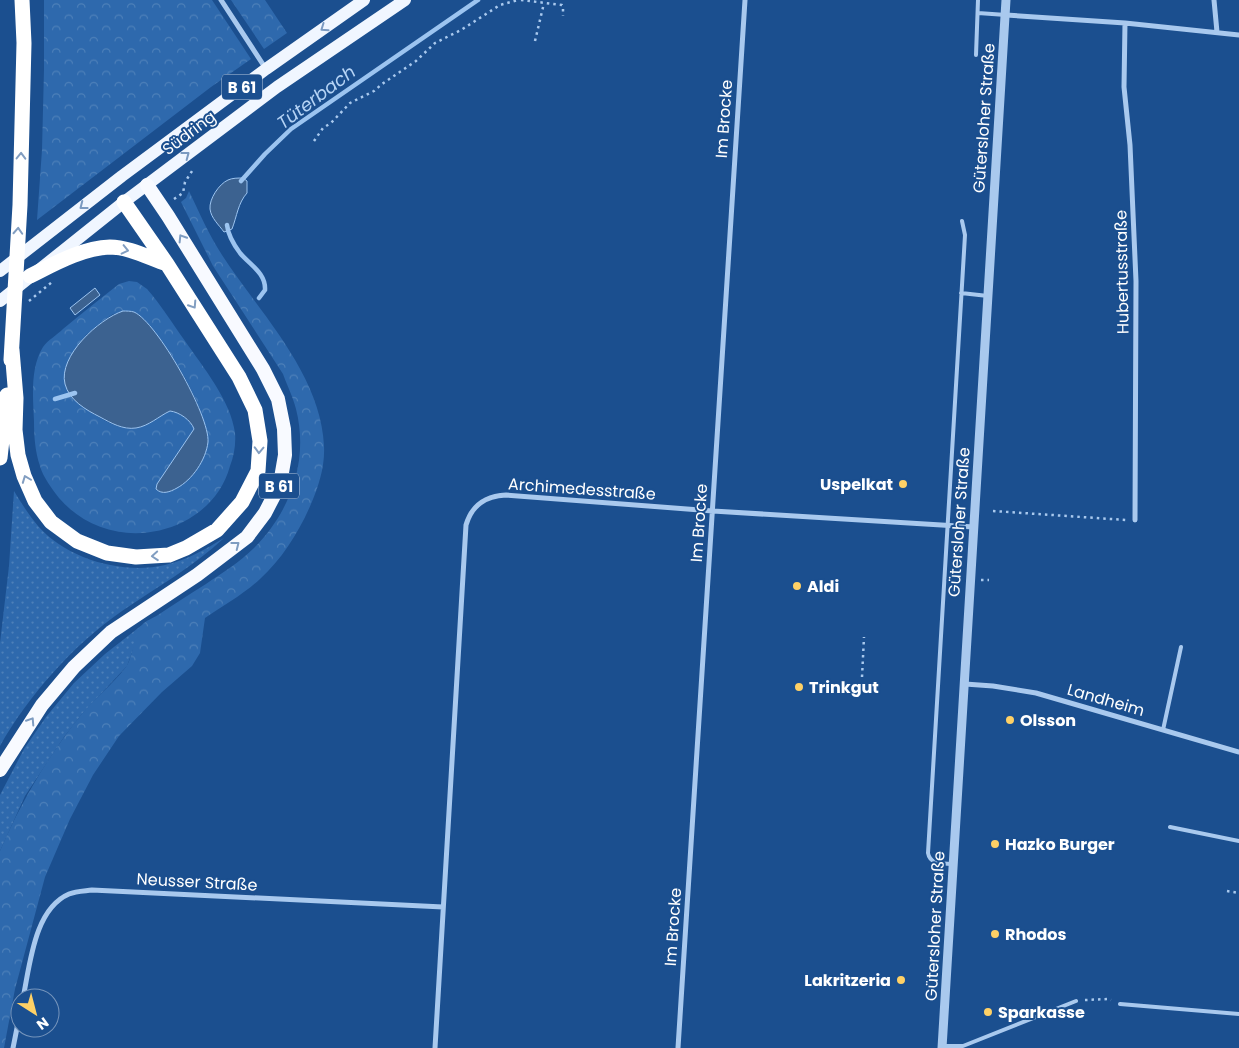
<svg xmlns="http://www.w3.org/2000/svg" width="1239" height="1048" font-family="Poppins,sans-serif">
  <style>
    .grass { fill: url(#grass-dots) }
    .forest { fill: url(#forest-crowns); fill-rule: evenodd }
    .water { fill: #3c6290; stroke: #9cc4f0 }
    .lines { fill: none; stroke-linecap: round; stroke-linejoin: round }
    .stream { stroke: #9cc4f0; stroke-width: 4.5 }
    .path { stroke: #a9c9ee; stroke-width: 2.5; stroke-dasharray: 2.5 4; stroke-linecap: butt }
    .service { stroke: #a9c9ee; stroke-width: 4 }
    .minor { stroke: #a9c9ee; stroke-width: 5 }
    .tertiary { stroke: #a9c9ee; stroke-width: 9 }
    .primary { stroke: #f0f6ff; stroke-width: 12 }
    .trunk { stroke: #f8faff; stroke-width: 14 }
    .motorway { stroke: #fff; stroke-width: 15 }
    .oneway { stroke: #7b9ac1 }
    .oneway2 { stroke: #829ec1 }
    .oneway3 { stroke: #7e9cc1 }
    .poi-dot { fill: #ffd166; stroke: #1b4f8f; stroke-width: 2 }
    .labels { text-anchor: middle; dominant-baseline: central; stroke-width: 4; stroke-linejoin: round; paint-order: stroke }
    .shield { fill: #1b4f8f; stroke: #bbcadd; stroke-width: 1 }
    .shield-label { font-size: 15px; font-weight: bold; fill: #fff }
    .street-label { font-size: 16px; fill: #fff; stroke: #1b4f8f }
    .poi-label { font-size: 16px; font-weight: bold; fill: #fff; stroke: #1b4f8f; text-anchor: start }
    .water-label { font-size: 18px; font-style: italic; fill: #b5d3f5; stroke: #1b4f8f }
  </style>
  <defs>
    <pattern id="grass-dots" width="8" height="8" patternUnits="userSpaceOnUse" patternTransform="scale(1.25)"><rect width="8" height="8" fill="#2e69ad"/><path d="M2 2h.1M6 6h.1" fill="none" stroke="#4d80b9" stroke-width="1.8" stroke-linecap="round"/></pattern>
    <pattern id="forest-crowns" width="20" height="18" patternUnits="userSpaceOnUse" patternTransform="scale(1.25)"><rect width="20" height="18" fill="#2e69ad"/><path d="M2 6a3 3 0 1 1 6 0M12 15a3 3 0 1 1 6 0" fill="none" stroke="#4d80b9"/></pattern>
  </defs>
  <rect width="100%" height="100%" fill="#1b4f8f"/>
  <path class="grass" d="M14,491C21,503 29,515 38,526C67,559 123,575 165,565C187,560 206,549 224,538C193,567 157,587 122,611C74,644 28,696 0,746V643L9,566Z
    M142,625L127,666L82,714L64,737L25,796L0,851V795L24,749L46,717L74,683L105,654Z"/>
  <path class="forest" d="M44,0H212L251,59L211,87L37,220L42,150L44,70Z
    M231,0H265L287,33L264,49Z
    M189,191C199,212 209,235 222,255C259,312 321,374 324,446C325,466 319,485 311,504C299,532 282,559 260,579C244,594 223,606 205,618L200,653L192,666L162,692L119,736L93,775L70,819L45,877L15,989L4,1048H0V851C21,802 48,756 81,715C95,698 113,684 126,667C133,657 134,634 142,625C145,621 153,618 158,615C174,604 190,594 206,584C222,573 240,562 254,548C291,511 309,460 296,409C293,397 287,385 283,374L213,266L181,202L186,198Z
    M129,281L137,282L147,289C161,305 172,323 185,341C203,367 231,401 235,433C236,444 234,456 230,466C223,492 206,510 183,522C140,543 90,534 59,498C52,489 43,477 40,466C35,451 34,436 34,421C33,397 30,368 43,347C48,340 57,335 63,329C81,314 100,299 119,284ZM133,311C157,327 193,386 201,413C203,419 204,426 205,432C206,435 208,440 207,443C206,456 198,468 189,476C180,484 172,493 160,492L156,489L157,484L194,429C191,420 179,412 170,411C160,416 148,424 138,428C120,433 93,414 79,404L76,350L86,335L103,321L113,314Z"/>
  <path class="water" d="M243,178L247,181V193C238,203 237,216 232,229L224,232C219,225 211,218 210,209C209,199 219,184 228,180C232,178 238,178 243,178Z
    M95,288L100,295L75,315L70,308Z
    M123,311C126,311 131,311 134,312C157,322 210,416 208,442C206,460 192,480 177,488C170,492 162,495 156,489L157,484L194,429C191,420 179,412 170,411C159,416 149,426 136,428C123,430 111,423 100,417C86,410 69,400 65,384C58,356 99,319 123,311Z"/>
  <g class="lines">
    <path class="stream" d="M241,181L265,154L291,129L478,0
      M227,225C228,234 234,245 240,253C250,265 266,273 265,290L259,298
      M55,399L75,393"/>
    <path class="path" d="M521,0L562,5L563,7V16
      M535,41L544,3
      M314,141L323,128L331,123L350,103L374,91L382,84L416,61L435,43L461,30L500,5L518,0
      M174,199L183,193L185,182L194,168
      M29,301L52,282
      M993,511L1126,520
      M981,580H989
      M862,677L864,637
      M1227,891L1239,893
      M1085,1000L1108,999L1111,1000"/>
    <path class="service" d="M978,13L1006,15
      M976,55L978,0
      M961,293L988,296
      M1163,730L1181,647
      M1170,827L1239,841
      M953,864C943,863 930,865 928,853L965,235L962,221
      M1120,1004L1239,1014
      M942,1046H963L1076,1001"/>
    <path class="minor" d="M221,0L266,69
      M1214,0L1217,32
      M1006,15L1125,23L1239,35
      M1125,23L1124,87L1130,145L1136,281L1135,520
      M965,684L993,686L1036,693L1239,752
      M23,998C30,965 34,909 69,894C76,891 85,891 92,890L443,907
      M13,1048L20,1013
      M435,1048L466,525C472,505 485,496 506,495L713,511L974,527
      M678,1048L745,0"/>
    <path class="tertiary" d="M942,1048L1006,0"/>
    <path class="primary" d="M0,271L122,176L266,69L364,0
      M0,301L124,202L277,87L405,0"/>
    <path class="trunk" d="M0,770L42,705L74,667L111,632L197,575L247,537L265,513L280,484L285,455L284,429L278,399L263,369L168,216L147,185"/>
    <path class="motorway" d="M30,276C54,264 82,248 110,247C129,247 149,258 167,264
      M12,350L16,398L15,430L18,455L24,476L35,501L51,522L77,541L107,553L136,557L169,555L186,548L217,530L242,502L258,471L260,441L255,410L239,377L167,264L124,202
      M11,360L20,205L24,43L22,0
      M0,458L7,395"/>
  </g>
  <defs><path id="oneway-chevron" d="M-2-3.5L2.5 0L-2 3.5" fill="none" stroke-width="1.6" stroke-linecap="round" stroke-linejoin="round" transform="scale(1.25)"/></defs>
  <g class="oneway">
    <use href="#oneway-chevron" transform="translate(324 28) rotate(145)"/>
    <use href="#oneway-chevron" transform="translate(186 155) rotate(-37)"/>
    <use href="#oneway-chevron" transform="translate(83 206) rotate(142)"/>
  </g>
  <g class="oneway2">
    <use href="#oneway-chevron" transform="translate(21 156) rotate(-89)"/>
    <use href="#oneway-chevron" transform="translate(18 231) rotate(-87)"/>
    <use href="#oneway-chevron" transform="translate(125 250) rotate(13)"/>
    <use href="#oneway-chevron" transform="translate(193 305) rotate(57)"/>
    <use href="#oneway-chevron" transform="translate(259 450) rotate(92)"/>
    <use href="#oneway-chevron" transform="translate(26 479) rotate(-111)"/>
    <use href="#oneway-chevron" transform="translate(155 556) rotate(176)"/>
  </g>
  <g class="oneway3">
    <use href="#oneway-chevron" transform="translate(182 238) rotate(-122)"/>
    <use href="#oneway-chevron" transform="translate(236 545) rotate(-38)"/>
    <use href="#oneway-chevron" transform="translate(31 721) rotate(-57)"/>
  </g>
  <g class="poi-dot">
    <circle cx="903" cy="484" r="5"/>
    <circle cx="797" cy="586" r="5"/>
    <circle cx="799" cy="687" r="5"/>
    <circle cx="1010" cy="720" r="5"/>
    <circle cx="995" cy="844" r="5"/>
    <circle cx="995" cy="934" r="5"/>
    <circle cx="901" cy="980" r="5"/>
    <circle cx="988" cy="1012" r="5"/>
  </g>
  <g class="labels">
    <g class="shield">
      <rect x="222" y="74.5" width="40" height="25" rx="4"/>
      <rect x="259" y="473.5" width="40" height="25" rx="4"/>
    </g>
    <g class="shield-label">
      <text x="242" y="87">B 61</text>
      <text x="279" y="486">B 61</text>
    </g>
    <g class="street-label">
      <text transform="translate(984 118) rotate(-86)">Gütersloher Straße</text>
      <text transform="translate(724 119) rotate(-86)">Im Brocke</text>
      <text transform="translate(189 133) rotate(-37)">Südring</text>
      <text transform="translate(1122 272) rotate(-91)">Hubertusstraße</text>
      <text transform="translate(582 489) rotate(4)">Archimedesstraße</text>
      <text transform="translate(959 522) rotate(-86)">Gütersloher Straße</text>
      <text transform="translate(699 523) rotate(-86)">Im Brocke</text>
      <text transform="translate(1106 700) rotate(16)">Landheim</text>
      <text transform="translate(197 882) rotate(3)">Neusser Straße</text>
      <text transform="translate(935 926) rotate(-87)">Gütersloher Straße</text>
      <text transform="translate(673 927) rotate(-86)">Im Brocke</text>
    </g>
    <g class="poi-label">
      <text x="893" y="484" text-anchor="end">Uspelkat</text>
      <text x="807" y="586">Aldi</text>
      <text x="809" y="687">Trinkgut</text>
      <text x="1020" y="720">Olsson</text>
      <text x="1005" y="844">Hazko Burger</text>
      <text x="1005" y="934">Rhodos</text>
      <text x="891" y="980" text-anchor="end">Lakritzeria</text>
      <text x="998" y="1012">Sparkasse</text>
    </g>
    <g class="water-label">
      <text transform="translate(316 97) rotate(-37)">Tüterbach</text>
    </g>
  </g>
  <g transform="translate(35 1013) rotate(144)"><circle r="24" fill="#1b4f8f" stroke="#7695bc"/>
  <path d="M0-4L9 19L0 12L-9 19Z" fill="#ffd166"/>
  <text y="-8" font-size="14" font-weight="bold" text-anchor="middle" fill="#ffffff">N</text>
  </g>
</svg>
